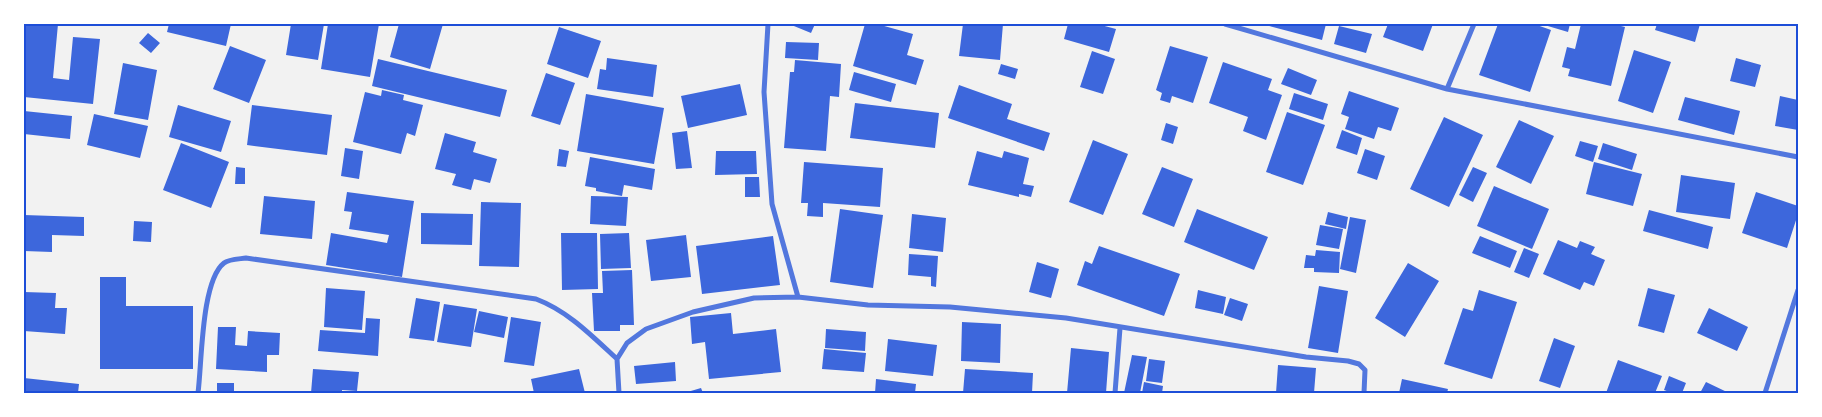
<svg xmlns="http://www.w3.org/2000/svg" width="1822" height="417" font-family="Inter,sans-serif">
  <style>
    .building { fill: #3d67dc }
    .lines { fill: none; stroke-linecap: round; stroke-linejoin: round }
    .minor { stroke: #5277de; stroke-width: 5 }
    .neatline { fill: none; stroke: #1d4ed8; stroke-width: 2 }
  </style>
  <rect width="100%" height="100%" fill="#f2f2f2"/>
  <path class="building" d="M24,24H58L53,78L69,80L73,37L100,39L93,104L24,97Z
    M169,24H231L226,46L167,32Z
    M291,24H324L318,60L286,55Z
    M328,24H379L370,77L321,69Z
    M399,24H443L430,69L390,57Z
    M789,24H815L811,33Z
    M865,24H877L913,34L907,55L924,60L916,85L853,66Z
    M963,24H1003L1000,60L959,56Z
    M1068,24H1097L1116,29L1109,52L1064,39Z
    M1262,24H1326L1322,40Z
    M1388,24H1433L1423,51L1383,37Z
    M1498,24H1534L1551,30L1530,92L1479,75Z
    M1541,24H1570L1568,32Z
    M1581,24H1613L1625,27L1611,86L1568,76L1570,69L1562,67L1567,47L1575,49Z
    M1657,24H1700L1695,42L1655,30Z
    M1339,26L1372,34L1366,53L1334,44Z
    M559,27L601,41L588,78L547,64Z
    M148,33L160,43L151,53L139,43Z
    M786,42L819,43L818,60L785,58Z
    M230,46L266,60L249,103L213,89Z
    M1170,46L1208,57L1193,103L1172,96L1170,103L1160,100L1162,93L1156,90Z
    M1634,50L1671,62L1653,113L1618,101Z
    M1092,51L1115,59L1103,94L1080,87Z
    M607,58L657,65L653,97L597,89L600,69L606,70Z
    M1736,58L1761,65L1755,87L1730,81Z
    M378,59L507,90L500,117L372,86Z
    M795,60L841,64L839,97L830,96L826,151L784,148L790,72H794Z
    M1223,62L1272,79L1268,90L1282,95L1266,140L1243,131L1248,117L1209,103Z
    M123,63L157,70L148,120L114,114Z
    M1001,64L1018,69L1015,79L998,74Z
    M1288,68L1317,80L1311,95L1281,84Z
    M854,72L896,84L891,102L849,90Z
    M546,73L575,83L560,125L531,116Z
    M740,84L747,115L688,128L681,96Z
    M959,85L1012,104L1007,119L1050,133L1044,151L948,118Z
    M382,90L404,95L403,100L423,105L415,136L407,133L401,154L353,142L365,92L381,96Z
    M1349,91L1399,108L1391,131L1378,127L1374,139L1345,129L1349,117L1341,114Z
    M1294,93L1328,104L1323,120L1289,109Z
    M586,94L664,108L654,164L577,151Z
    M1780,96L1798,100V130L1775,126Z
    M1685,97L1740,111L1734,135L1678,120Z
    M855,103L939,113L935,148L850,138Z
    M178,105L231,121L221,152L169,137Z
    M252,105L332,115L327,155L247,145Z
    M24,111L72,116L70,139L24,134Z
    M1287,112L1325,125L1303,185L1266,172Z
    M94,114L148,126L140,158L87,145Z
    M1444,117L1483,135L1449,207L1410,189Z
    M1519,120L1554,136L1531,184L1496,167Z
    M1166,123L1178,127L1173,144L1161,140Z
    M1342,130L1362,138L1357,155L1336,148Z
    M687,131L692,168L676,169L672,133Z
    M445,133L476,142L473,152L497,159L490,183L474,179L471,190L452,185L456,174L435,169Z
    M1093,140L1128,154L1103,215L1069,202Z
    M1580,141L1598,146L1593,162L1575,156Z
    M181,143L229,162L211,208L163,190Z
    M1603,143L1637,154L1632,170L1598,159Z
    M345,148L363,151L359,179L341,176Z
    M559,149L569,151L566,167L557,166Z
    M1365,149L1385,156L1377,180L1357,173Z
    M716,151H756L757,174L715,175Z
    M977,151L1002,158L1004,151L1029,158L1023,184L1034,186L1031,197L1019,194V197L968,185Z
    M590,157L655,169L652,190L624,185L622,196L596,191V188L585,186Z
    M804,162L883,168L880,207L823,203V217L807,216L808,203H801Z
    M1594,162L1642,174L1633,206L1586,194Z
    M236,167L245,168V184H235Z
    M1162,167L1193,179L1174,227L1142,214Z
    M1473,167L1487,173L1473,202L1459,195Z
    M1681,175L1735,183L1730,219L1676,212Z
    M745,177H759L760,197H745Z
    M1494,186L1549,209L1532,249L1477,226Z
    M347,192L414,201L402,277L326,265L331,233L387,243L389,235L349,229L352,212L344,211Z
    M1756,192L1798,206V214L1787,248L1742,233Z
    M264,196L315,201L312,239L260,234Z
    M591,196L628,197L626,226L590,224Z
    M481,202L521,203L519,267L479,266Z
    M840,209L883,215L873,288L830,282Z
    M1197,209L1268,237L1254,270L1184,242Z
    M1649,210L1713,227L1708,249L1643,231Z
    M1328,212L1348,217L1346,229L1325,224Z
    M421,213L473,214L472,245L421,244Z
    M912,214L946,218L943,252L909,248Z
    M24,215L84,217V236L52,235V252L24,251Z
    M1350,217L1366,220L1356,273L1340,269Z
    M134,221L152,222L151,242L133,241Z
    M1320,225L1343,229L1339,249L1316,245Z
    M561,233H597L598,289L562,290Z
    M629,233L631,268L601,269L600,234Z
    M686,235L691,277L651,281L646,240Z
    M773,236L780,285L702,294L696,246Z
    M1480,236L1517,251L1510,268L1472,253Z
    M1558,240L1577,248L1580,241L1595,247L1591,254L1605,260L1594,286L1584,282L1580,290L1543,274Z
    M1099,246L1180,274L1164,316L1077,285L1085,261L1092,264Z
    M1524,248L1539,254L1529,278L1514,272Z
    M1316,250L1340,252L1339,273L1314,272V268H1304L1306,255L1315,256Z
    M909,254L938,256L936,287L931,286V277L908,275Z
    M1037,262L1059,269L1051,298L1029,292Z
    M1408,263L1439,281L1405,337L1375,318Z
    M632,270L634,325H620V331H594L592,293H603L602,271Z
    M100,277H126V306H193V369H100Z
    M1319,286L1348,291L1338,353L1308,348Z
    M326,288L365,291L362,330L324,327Z
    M1648,288L1675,295L1664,333L1638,326Z
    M1198,290L1226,297L1223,314L1195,308Z
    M1479,290L1517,302L1492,379L1444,364L1463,308L1473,311Z
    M24,292L56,293L55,308H67L65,334L24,331Z
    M416,298L440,302L434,341L409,338Z
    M1230,298L1248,304L1242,321L1224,315Z
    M444,304L477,309L471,347L437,342Z
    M1709,308L1748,327L1737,351L1697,333Z
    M479,311L508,317L504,338L474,332Z
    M731,313L733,334L776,329L781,372L709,379L705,342L692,344L690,317Z
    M511,317L541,322L534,366L504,362Z
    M366,318L380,319L378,356L318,351L320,330L365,333Z
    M962,322L1001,324L1000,363L961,361Z
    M218,327H236L235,345L247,346L248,331L280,333L279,355H267V372L216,369Z
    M826,329L866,332L865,351L825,348Z
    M1554,338L1575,346L1560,388L1539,381Z
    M888,339L937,345L933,376L885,371Z
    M1071,348L1109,352L1106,393H1067Z
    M824,349L866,353L864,372L822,369Z
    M1132,355L1147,357L1140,393H1124Z
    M1149,359L1165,361L1162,383L1146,381Z
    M1618,360L1662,376L1655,393H1606Z
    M675,362L676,381L636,384L634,366Z
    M1278,365L1316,368L1314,393H1276Z
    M313,369L359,372L357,391L342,390V393H311Z
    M579,369L585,393H534L531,379Z
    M965,369L1033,373L1032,393H963Z
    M1669,376L1686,383L1682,393H1672L1664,390Z
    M24,378L79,384L78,393H24Z
    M876,379L916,384L915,393H875Z
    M1402,379L1448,389L1447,393H1399Z
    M1144,382L1163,386L1162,393H1142Z
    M1706,382L1729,393H1700Z
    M217,383H234V393H217Z
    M701,388L703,393H684Z"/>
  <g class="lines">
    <path class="minor" d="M768,24L764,92L772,204L798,297
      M1225,24L1447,89L1798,157
      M1447,89L1474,24
      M198,393C202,363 201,281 224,263C229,259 240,259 246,258L536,299C568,311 592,336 617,359
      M619,393L617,359L627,343L646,329L693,312L754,298L798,297L868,305L950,307L1066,318L1306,357L1348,361L1359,364L1365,370L1364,393
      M1115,393L1120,328
      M1765,393L1798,290"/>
  </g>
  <rect width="1822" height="417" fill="none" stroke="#ffffff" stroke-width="50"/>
  <rect x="25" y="25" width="1772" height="367" class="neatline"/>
</svg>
